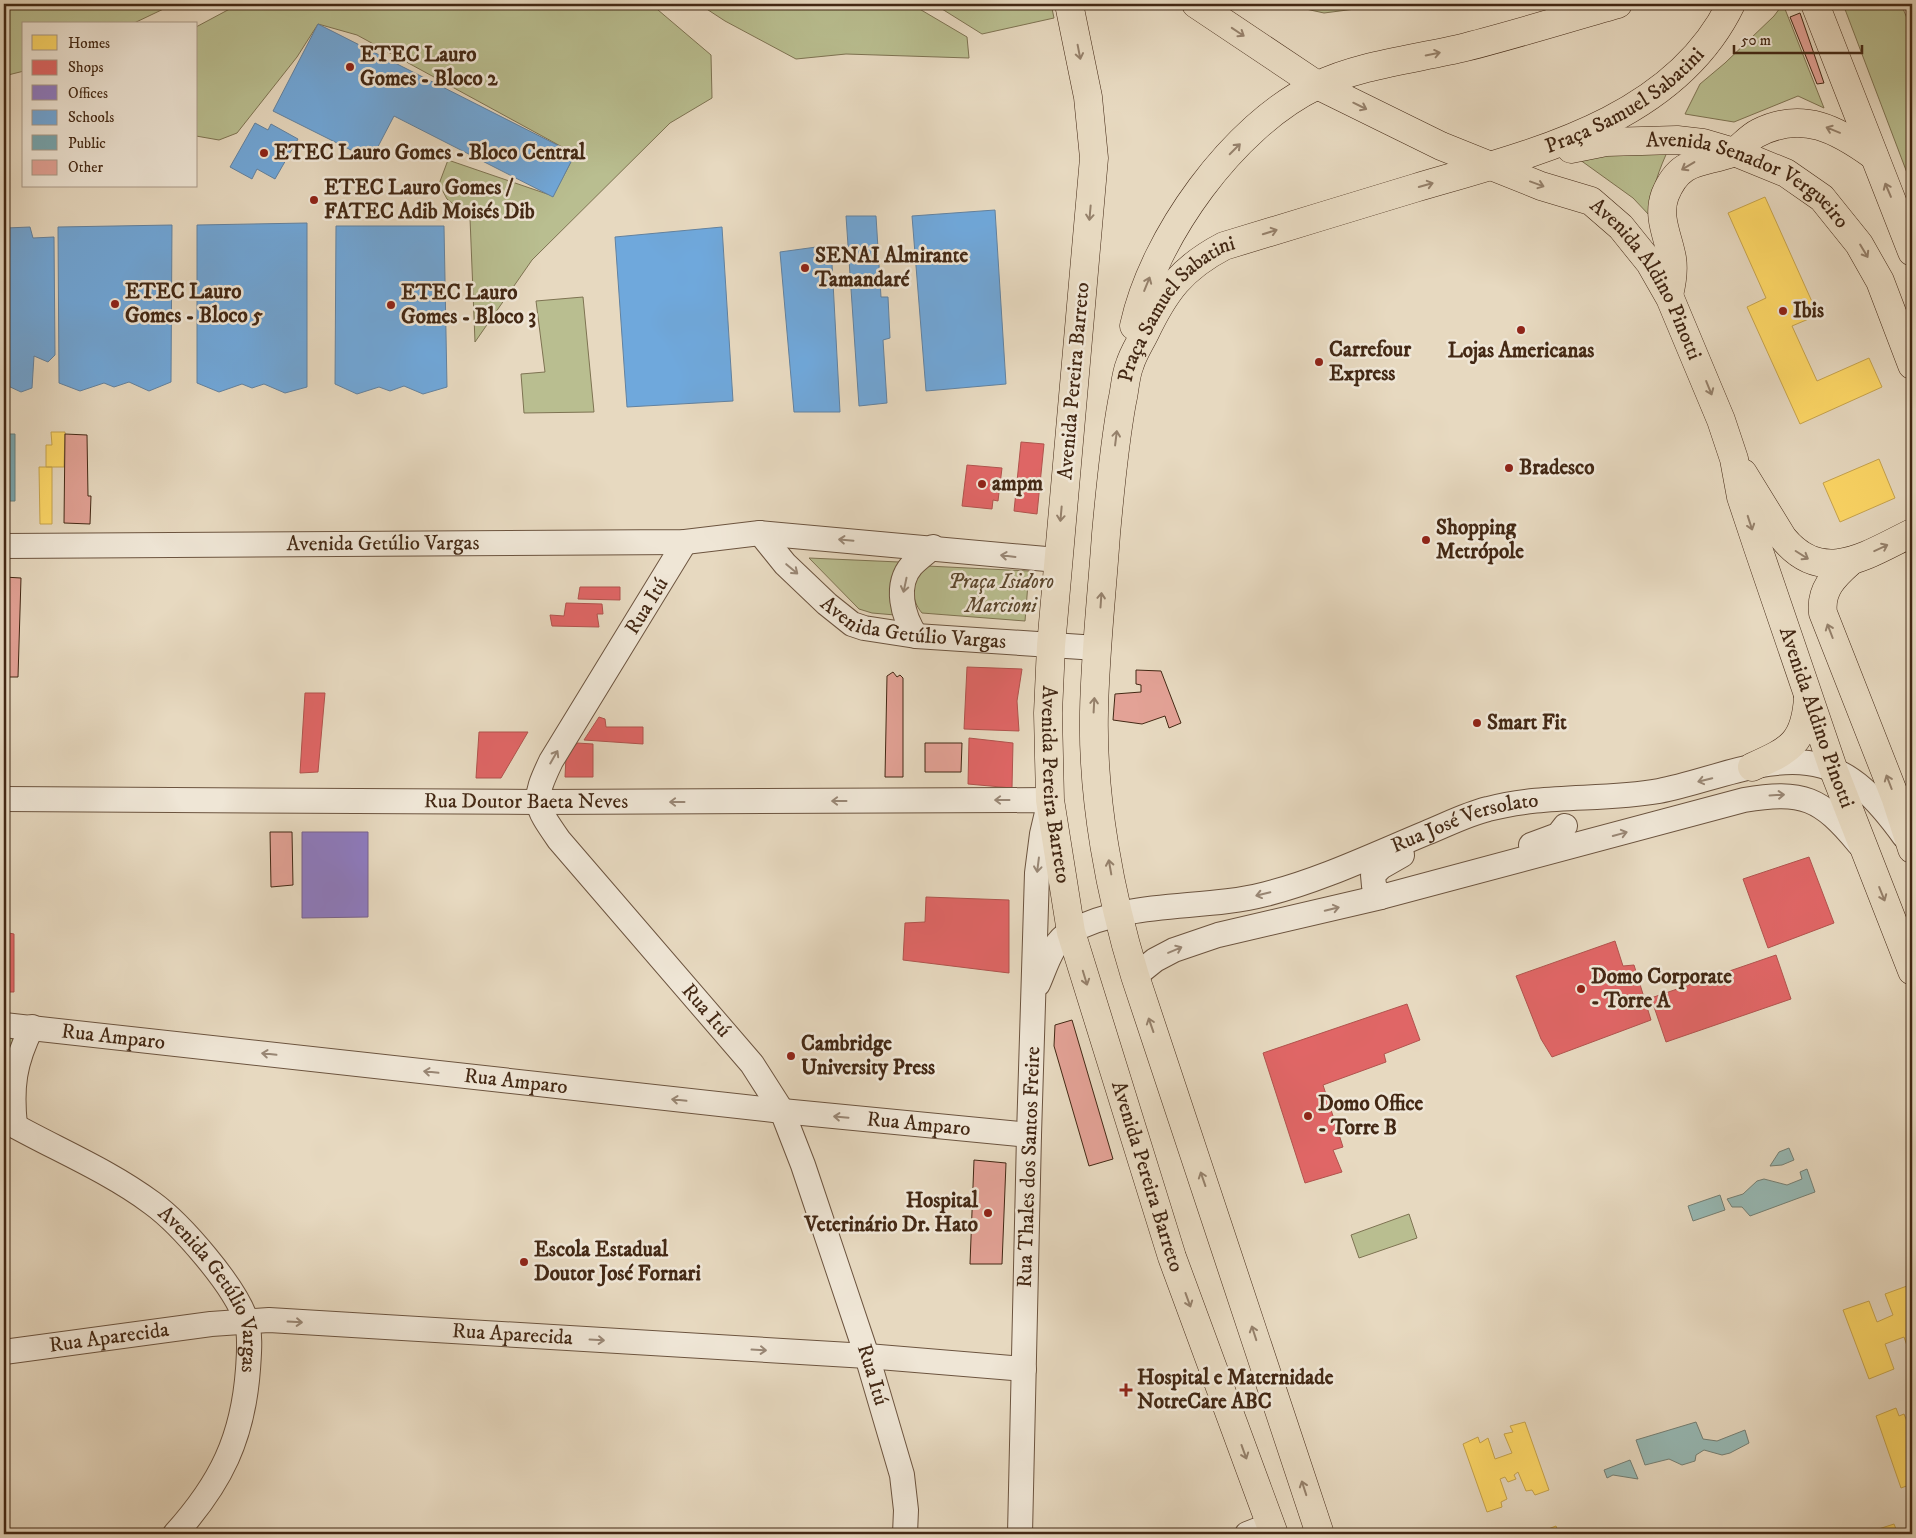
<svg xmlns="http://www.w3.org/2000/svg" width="1916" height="1538" font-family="'IM FELL DW Pica',serif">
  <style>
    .green { fill: #b9be90; stroke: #7e7352 }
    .water { fill: #97bab6; stroke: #758075 }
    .homes { fill: #ffd966; stroke: #c7a44d }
    .shops { fill: #e06666; stroke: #b1534d }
    .offices { fill: #8e7cc3; stroke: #78638e }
    .schools { fill: #6fa8dc; stroke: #6282a0 }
    .public { fill: #76a5af; stroke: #678080 }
    .building { fill: #e3a296; stroke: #432814 }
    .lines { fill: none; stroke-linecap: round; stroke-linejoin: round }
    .minor-casing { stroke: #6c543f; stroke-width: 26 }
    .major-casing { stroke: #432814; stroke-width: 29 }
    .minor { stroke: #efe6d6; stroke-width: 24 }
    .major { stroke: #e7d9c0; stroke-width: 28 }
    .oneway { stroke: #95806a }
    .oneway2 { stroke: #998775 }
    .poi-dot { fill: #8f2418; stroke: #efe6d6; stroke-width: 2 }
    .labels { text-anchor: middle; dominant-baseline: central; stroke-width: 5; stroke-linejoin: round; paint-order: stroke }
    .poi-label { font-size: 21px; font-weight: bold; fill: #432814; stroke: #efe6d6; text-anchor: start }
    .street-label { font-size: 21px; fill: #432814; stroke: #efe6d6 }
    .park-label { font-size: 21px; font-style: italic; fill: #5b462d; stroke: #efe6d6 }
  </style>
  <rect width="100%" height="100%" fill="#e7d9c0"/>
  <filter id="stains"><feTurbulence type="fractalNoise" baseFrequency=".004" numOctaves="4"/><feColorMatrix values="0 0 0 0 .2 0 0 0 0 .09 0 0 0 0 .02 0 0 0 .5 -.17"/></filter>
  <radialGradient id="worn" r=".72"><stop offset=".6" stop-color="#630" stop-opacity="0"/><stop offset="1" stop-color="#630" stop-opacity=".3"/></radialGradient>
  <path class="green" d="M4,4H174L132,24H24V71L4,76Z
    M239,4H651L711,55L712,98L670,123L532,260L475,342L470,218L447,199L439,184L448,160L553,196L575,154L357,35L318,24L297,57L237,133L219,140L196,136V27Z
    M699,4H911L967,37L969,58L846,54L796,59L725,21Z
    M934,4H1051L1054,18L982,34Z
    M1283,4H1394L1324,13Z
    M1783,4L1824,108L1798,96L1734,122L1685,114L1700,84L1725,63L1774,16Z
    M1843,4H1901L1912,30V186Z
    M1670,146C1659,169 1651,191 1650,216L1633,198L1576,157Z
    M583,297L594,412L524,413L521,374L545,372L536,301Z
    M809,558L899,562L892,579L895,615L872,613L859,609Z
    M927,566L1029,571L1025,621L922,613C909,598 911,577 927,566Z
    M4,1037L13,1038L9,1064L4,1063Z
    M1409,1214L1417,1238L1359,1258L1351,1235Z"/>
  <path class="water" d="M1789,1148L1794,1160L1782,1165L1770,1166L1779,1152Z
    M1807,1169L1815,1192L1750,1216L1742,1207H1732L1727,1199L1743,1194L1757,1181L1764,1179L1787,1185L1802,1179L1800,1172Z
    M1720,1195L1725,1210L1693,1221L1688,1206Z
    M1696,1422L1703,1439L1717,1441L1745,1430L1749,1443L1730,1453L1722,1455L1704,1450L1696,1455L1695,1461L1682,1465L1669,1459L1645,1465L1636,1440Z
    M1630,1460L1638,1479L1613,1475L1607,1478L1604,1470Z"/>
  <path class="homes" d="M1765,197L1818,315L1792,326L1817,381L1869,358L1882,387L1800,424L1747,307L1766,298L1728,213Z
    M51,432H65L64,467H46V445H52Z
    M1879,459L1895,498L1840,522L1823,483Z
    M39,467H52V524H40Z
    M1907,1286L1912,1300V1360L1904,1337L1885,1344L1894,1369L1869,1379L1843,1310L1869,1301L1877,1322L1893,1315L1885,1294Z
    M1896,1408L1899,1416L1904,1414L1912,1434V1484L1901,1488L1876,1416Z
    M1525,1422L1549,1490L1535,1495L1532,1490L1526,1491L1518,1472L1514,1475L1516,1479L1508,1482L1505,1477L1500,1479L1507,1499L1501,1502L1502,1507L1487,1512L1463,1444L1478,1437L1480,1443L1488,1438L1495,1459L1512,1453L1504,1434L1513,1432L1510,1426Z
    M1894,1524L1898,1534H1863Z
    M1556,1526L1559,1534H1535Z"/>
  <path class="shops" d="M1021,442L1044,444L1037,514L1014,511Z
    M967,465L1002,468L998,501L993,500L992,509L962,506Z
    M580,587H620V600L578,599Z
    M566,603L602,604L603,614H597L599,627L552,626L550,615L564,616Z
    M967,667L1022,669L1017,701L1019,731L964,729Z
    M305,693H325L318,772L300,773Z
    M599,717L605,719L606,727H643V744L584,740Z
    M479,732H528L501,778H476Z
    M969,738L1013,743L1012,788L968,784Z
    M577,743L593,744V777H565L566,757Z
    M1809,857L1834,923L1768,948L1743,879Z
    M926,897L1009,900V973L903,960L905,923L925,922Z
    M4,932L14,934V992H4Z
    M1615,941L1623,966L1634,965L1651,1020L1552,1057L1541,1039L1516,976Z
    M1776,955L1791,999L1666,1042L1651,998Z
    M1407,1004L1420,1040L1384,1054L1386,1062L1323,1085L1343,1147L1333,1150L1342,1172L1305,1183L1263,1053Z"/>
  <path class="offices" d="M302,832H368V917L302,918Z"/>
  <path class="schools" d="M318,24L575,154L553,197L394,116L371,160L273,111Z
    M255,123L268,130L271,124L298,139L275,179L257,169L252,179L230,167Z
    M995,210L1006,384L926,391L912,216Z
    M846,216H876L881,297H888L890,338L883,340L887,403L859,406Z
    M307,223V387L285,393L264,384L252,388L242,384L219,392L197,383V225Z
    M172,225L171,382L149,391L129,382L114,387L104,383L80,391L59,383L58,227Z
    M336,226H444L447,387L423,394L404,386L390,391L379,387L357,394L335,384Z
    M30,227L33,238L54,237L55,355L48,362L34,356L32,388L21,392L6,385V228Z
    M722,227L733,401L627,407L615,237Z
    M831,245L840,412H794L780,252Z"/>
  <path class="public" d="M4,434H15V501H4Z"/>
  <path class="building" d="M1800,13L1824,83L1817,84L1790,17Z
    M65,434L87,435L88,496H91L90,524L64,523Z
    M4,577L21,578L18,677H4Z
    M1136,670L1161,671L1181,723L1169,728L1165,716L1142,724L1113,720L1115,694L1141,692V685L1136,684Z
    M893,672L897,677L900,675L903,678V777H885L887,676Z
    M925,743H962L961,772H925Z
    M270,832H292L293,885L271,887Z
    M1072,1020L1113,1159L1089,1166L1054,1046L1055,1025Z
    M974,1160L1006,1163L1002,1264H970Z"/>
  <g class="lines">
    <g class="minor-casing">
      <g id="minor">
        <path id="s1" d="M760,533L785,564L827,604L852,624L864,628L916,636L1097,648"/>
        <path id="s2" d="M685,542L551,761C532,801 534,804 559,840L752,1064L782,1111L803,1165L867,1356L902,1475L906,1510L905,1534"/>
        <path id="s3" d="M4,546L685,542L760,533L1057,560"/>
        <path d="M916,636C903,617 894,585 912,565C918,559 926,553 933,547"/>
        <path id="s4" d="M4,799L537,802L1050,800L1042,834L1037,873L1029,1135L1020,1534"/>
        <path d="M1531,845L1558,835L1565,826"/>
        <path d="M1381,897L1374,886L1373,875L1381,867L1402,855"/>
        <path d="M1135,976L1155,960L1174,950L1218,935L1381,897L1744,800C1803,790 1821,798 1859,844"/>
        <path id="s5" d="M1038,984C1046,966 1052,942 1070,932C1131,899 1201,911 1266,894C1321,880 1373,855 1426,833C1446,825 1467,814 1488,809C1544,794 1602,801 1659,791C1707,782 1758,757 1808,763C1851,768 1880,803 1904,836"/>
        <path id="s6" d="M4,1025L782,1111L1029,1135"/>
        <path id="s7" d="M4,1120C53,1148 106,1169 152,1203C181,1224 235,1286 246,1320C251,1334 249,1354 248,1369C243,1438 221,1483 175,1534"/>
        <path d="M15,1126C11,1087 14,1063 32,1027"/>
        <path id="s8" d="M4,1352L211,1324L269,1320L867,1356L1024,1369"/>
        <path d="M1247,1534L1270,1525"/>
      </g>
    </g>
    <g class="major-casing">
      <g id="major">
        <path id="s9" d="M1069,4L1088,97L1094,158L1051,646L1048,713L1050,800L1071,932L1172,1257L1274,1534"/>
        <path id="s10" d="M1196,4L1317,85L1441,146L1541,186L1591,201L1621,227L1650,263L1670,298L1721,420L1734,459L1741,497L1758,548L1834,771L1912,971"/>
        <path d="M1815,4L1912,252"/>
        <path id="s11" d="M1571,149L1606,142L1677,140L1703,143L1737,153L1786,173L1822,198L1859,244L1880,281L1912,365"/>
        <path d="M1669,295C1672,283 1674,270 1672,258C1668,236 1657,217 1665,195C1680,158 1701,164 1732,153C1738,151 1749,137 1758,133C1803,110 1838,130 1874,156"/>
        <path d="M1134,326C1153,238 1233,126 1316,86C1361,64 1417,59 1466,47C1517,34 1568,18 1618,4"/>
        <path d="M1743,473L1783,538C1823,587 1868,554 1912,533"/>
        <path d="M1850,562C1834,576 1820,590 1823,613L1896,799L1912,849"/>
        <path d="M1752,767C1790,750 1805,743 1808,698"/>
        <path id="s12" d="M1320,1534L1135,976C1110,895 1092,798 1094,712C1095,653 1102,593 1106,534C1110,490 1114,446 1122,402C1125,390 1125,376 1130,364C1133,354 1140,343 1145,333C1165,291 1182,268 1224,246C1288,227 1351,207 1415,188C1530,154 1674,122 1731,4"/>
      </g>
    </g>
    <use href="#minor" class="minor"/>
    <use href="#major" class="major"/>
  </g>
  <defs><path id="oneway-shaft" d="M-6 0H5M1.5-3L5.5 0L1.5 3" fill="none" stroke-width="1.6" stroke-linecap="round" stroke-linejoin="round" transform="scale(1.25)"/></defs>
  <g class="oneway">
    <use href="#oneway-shaft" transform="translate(1238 32) rotate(34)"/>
    <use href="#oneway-shaft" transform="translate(1079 52) rotate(79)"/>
    <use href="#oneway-shaft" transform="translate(1433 54) rotate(-11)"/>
    <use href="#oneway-shaft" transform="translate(1360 106) rotate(26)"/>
    <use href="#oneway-shaft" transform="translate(1833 130) rotate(-158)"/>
    <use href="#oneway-shaft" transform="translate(1235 149) rotate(-45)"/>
    <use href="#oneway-shaft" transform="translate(1688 166) rotate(149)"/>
    <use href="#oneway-shaft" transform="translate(1537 184) rotate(20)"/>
    <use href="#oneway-shaft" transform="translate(1426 185) rotate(-16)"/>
    <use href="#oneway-shaft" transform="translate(1888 190) rotate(-113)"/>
    <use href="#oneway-shaft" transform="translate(1090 213) rotate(95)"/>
    <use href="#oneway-shaft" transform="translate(1270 232) rotate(-17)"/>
    <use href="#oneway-shaft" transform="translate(1864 251) rotate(59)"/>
    <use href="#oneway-shaft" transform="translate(1147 284) rotate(-68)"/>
    <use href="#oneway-shaft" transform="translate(1709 388) rotate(68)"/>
    <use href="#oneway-shaft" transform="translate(1116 438) rotate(-83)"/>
    <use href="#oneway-shaft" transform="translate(1061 514) rotate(95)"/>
    <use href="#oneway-shaft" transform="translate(1750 523) rotate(72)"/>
    <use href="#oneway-shaft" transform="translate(1881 548) rotate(-25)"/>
    <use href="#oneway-shaft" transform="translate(1802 555) rotate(32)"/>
    <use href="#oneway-shaft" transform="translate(1101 600) rotate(-86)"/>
    <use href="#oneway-shaft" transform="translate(1830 631) rotate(-111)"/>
    <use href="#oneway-shaft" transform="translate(1094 705) rotate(-87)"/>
    <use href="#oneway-shaft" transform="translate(1889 782) rotate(-111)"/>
    <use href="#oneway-shaft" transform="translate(1110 867) rotate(-100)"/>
    <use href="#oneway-shaft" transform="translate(1882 894) rotate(68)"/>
    <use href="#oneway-shaft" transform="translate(1085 978) rotate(73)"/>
    <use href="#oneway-shaft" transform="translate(1151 1025) rotate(-109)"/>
    <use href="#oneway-shaft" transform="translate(1203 1179) rotate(-109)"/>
    <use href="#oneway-shaft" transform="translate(1188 1300) rotate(70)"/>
    <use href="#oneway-shaft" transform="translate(1254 1333) rotate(-108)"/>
    <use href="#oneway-shaft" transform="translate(1244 1452) rotate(70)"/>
    <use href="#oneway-shaft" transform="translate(1304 1488) rotate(-108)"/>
  </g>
  <g class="oneway2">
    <use href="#oneway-shaft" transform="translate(846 540) rotate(-175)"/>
    <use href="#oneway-shaft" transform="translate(1008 556) rotate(-173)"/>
    <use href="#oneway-shaft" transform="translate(792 569) rotate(40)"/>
    <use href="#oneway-shaft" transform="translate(905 585) rotate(102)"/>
    <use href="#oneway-shaft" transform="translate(554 757) rotate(-60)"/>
    <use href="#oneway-shaft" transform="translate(1705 780) rotate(166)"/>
    <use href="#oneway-shaft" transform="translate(1777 795) rotate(-3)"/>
    <use href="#oneway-shaft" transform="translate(1002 800) rotate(180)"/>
    <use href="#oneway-shaft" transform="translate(839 801) rotate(180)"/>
    <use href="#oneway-shaft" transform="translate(677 802) rotate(180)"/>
    <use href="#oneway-shaft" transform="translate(1620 834) rotate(-15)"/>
    <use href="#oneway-shaft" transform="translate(1038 865) rotate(97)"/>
    <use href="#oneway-shaft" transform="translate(1263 894) rotate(167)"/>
    <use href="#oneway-shaft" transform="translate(1332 909) rotate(-14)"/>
    <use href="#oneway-shaft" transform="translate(1175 950) rotate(-23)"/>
    <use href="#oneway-shaft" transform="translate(269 1054) rotate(-174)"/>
    <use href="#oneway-shaft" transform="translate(431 1072) rotate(-174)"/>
    <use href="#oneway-shaft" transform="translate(679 1100) rotate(-174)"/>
    <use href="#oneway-shaft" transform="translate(841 1117) rotate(-175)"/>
    <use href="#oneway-shaft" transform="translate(295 1322) rotate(3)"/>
    <use href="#oneway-shaft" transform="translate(597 1340) rotate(3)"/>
    <use href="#oneway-shaft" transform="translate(759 1350) rotate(3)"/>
  </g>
  <g class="poi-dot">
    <circle cx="350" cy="67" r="5"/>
    <circle cx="264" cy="153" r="5"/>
    <circle cx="314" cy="200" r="5"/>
    <circle cx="805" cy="268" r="5"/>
    <circle cx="115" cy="304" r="5"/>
    <circle cx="391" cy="305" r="5"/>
    <circle cx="1783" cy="311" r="5"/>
    <circle cx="1521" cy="330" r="5"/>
    <circle cx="1319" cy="362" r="5"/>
    <circle cx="1509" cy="468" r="5"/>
    <circle cx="982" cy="484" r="5"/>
    <circle cx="1426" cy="540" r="5"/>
    <circle cx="1477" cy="723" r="5"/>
    <circle cx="1581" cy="989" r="5"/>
    <circle cx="791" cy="1056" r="5"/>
    <circle cx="1308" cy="1116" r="5"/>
    <circle cx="988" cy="1213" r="5"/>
    <circle cx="524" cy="1262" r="5"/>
    <path d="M1123.5 1382.5h5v5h5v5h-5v5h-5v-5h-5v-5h5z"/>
  </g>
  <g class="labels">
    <g class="poi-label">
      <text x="360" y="55">ETEC Lauro<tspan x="360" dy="24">Gomes - Bloco 2</tspan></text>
      <text x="274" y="153">ETEC Lauro Gomes - Bloco Central</text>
      <text x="324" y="188">ETEC Lauro Gomes /<tspan x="324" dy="24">FATEC Adib Moisés Dib</tspan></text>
      <text x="815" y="256">SENAI Almirante<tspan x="815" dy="24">Tamandaré</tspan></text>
      <text x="125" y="292">ETEC Lauro<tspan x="125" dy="24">Gomes - Bloco 5</tspan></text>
      <text x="401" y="293">ETEC Lauro<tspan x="401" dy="24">Gomes - Bloco 3</tspan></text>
      <text x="1793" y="311">Ibis</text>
      <text x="1329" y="350">Carrefour<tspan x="1329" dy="24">Express</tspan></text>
      <text x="1521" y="351" text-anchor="middle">Lojas Americanas</text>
      <text x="1519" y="468">Bradesco</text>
      <text x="992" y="484">ampm</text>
      <text x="1436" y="528">Shopping<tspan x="1436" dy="24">Metrópole</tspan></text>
      <text x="1487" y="723">Smart Fit</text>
      <text x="1591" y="977">Domo Corporate<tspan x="1591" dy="24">- Torre A</tspan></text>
      <text x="801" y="1044">Cambridge<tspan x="801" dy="24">University Press</tspan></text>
      <text x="1318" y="1104">Domo Office<tspan x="1318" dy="24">- Torre B</tspan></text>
      <text x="978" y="1201" text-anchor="end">Hospital<tspan x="978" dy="24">Veterinário Dr. Hato</tspan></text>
      <text x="534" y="1250">Escola Estadual<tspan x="534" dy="24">Doutor José Fornari</tspan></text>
      <text x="1137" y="1378">Hospital e Maternidade<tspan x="1137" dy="24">NotreCare ABC</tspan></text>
    </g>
    <g class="street-label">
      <text stroke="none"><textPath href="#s12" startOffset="1790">Praça Samuel Sabatini</textPath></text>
      <text stroke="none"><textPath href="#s11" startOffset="188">Avenida Senador Vergueiro</textPath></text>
      <text stroke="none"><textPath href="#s10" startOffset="541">Avenida Aldino Pinotti</textPath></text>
      <text stroke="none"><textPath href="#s12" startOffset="1280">Praça Samuel Sabatini</textPath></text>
      <text transform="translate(1074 381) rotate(-85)">Avenida Pereira Barreto</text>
      <text stroke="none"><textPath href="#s3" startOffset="379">Avenida Getúlio Vargas</textPath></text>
      <text transform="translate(647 606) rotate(-58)">Rua Itú</text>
      <text stroke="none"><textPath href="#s1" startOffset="189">Avenida Getúlio Vargas</textPath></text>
      <text stroke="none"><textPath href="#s10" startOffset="1015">Avenida Aldino Pinotti</textPath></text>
      <text stroke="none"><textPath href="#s9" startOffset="785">Avenida Pereira Barreto</textPath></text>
      <text stroke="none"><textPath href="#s4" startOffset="522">Rua Doutor Baeta Neves</textPath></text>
      <text stroke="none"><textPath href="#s5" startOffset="475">Rua José Versolato</textPath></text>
      <text stroke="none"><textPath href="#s2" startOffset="569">Rua Itú</textPath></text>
      <text stroke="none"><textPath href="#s6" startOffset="110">Rua Amparo</textPath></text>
      <text stroke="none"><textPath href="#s6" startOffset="515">Rua Amparo</textPath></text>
      <text stroke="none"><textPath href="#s6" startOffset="920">Rua Amparo</textPath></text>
      <text transform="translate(1029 1167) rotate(-88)">Rua Thales dos Santos Freire</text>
      <text stroke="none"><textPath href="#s9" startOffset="1190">Avenida Pereira Barreto</textPath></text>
      <text stroke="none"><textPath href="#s7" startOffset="278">Avenida Getúlio Vargas</textPath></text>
      <text stroke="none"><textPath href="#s8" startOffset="511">Rua Aparecida</textPath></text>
      <text stroke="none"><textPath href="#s8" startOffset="106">Rua Aparecida</textPath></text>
      <text stroke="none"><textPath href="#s2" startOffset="974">Rua Itú</textPath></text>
    </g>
    <g class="park-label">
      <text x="1001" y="582">Praça Isidoro<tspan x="1001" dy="24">Marcioni</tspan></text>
    </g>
  </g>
  <rect width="1916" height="1538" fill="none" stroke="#e7d9c0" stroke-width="20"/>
  <rect x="5" y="5" width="1906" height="1528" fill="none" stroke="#432814" stroke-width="2.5"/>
  <rect x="10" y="10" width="1896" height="1518" fill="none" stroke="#432814"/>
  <rect x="22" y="22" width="175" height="165" fill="#efe6d6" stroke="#aa9a88"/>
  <rect x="32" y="35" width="25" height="15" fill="#ffd966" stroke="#aa9a88"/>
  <text x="68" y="48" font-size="15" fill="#432814">Homes</text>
  <rect x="32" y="60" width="25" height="15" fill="#e06666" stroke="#aa9a88"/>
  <text x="68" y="72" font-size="15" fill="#432814">Shops</text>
  <rect x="32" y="85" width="25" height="15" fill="#8e7cc3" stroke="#aa9a88"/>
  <text x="68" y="98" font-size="15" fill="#432814">Offices</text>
  <rect x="32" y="110" width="25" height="15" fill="#6fa8dc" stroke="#aa9a88"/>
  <text x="68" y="122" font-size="15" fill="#432814">Schools</text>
  <rect x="32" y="135" width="25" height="15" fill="#76a5af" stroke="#aa9a88"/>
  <text x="68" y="148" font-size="15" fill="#432814">Public</text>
  <rect x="32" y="160" width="25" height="15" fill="#e3a296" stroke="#aa9a88"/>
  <text x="68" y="172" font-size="15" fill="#432814">Other</text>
  <path d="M1734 45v8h128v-8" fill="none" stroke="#432814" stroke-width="2.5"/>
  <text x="1741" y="45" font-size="15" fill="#432814" stroke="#efe6d6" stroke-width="4" paint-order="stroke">50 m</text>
  <rect width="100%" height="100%" filter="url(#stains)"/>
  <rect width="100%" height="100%" fill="url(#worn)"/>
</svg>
